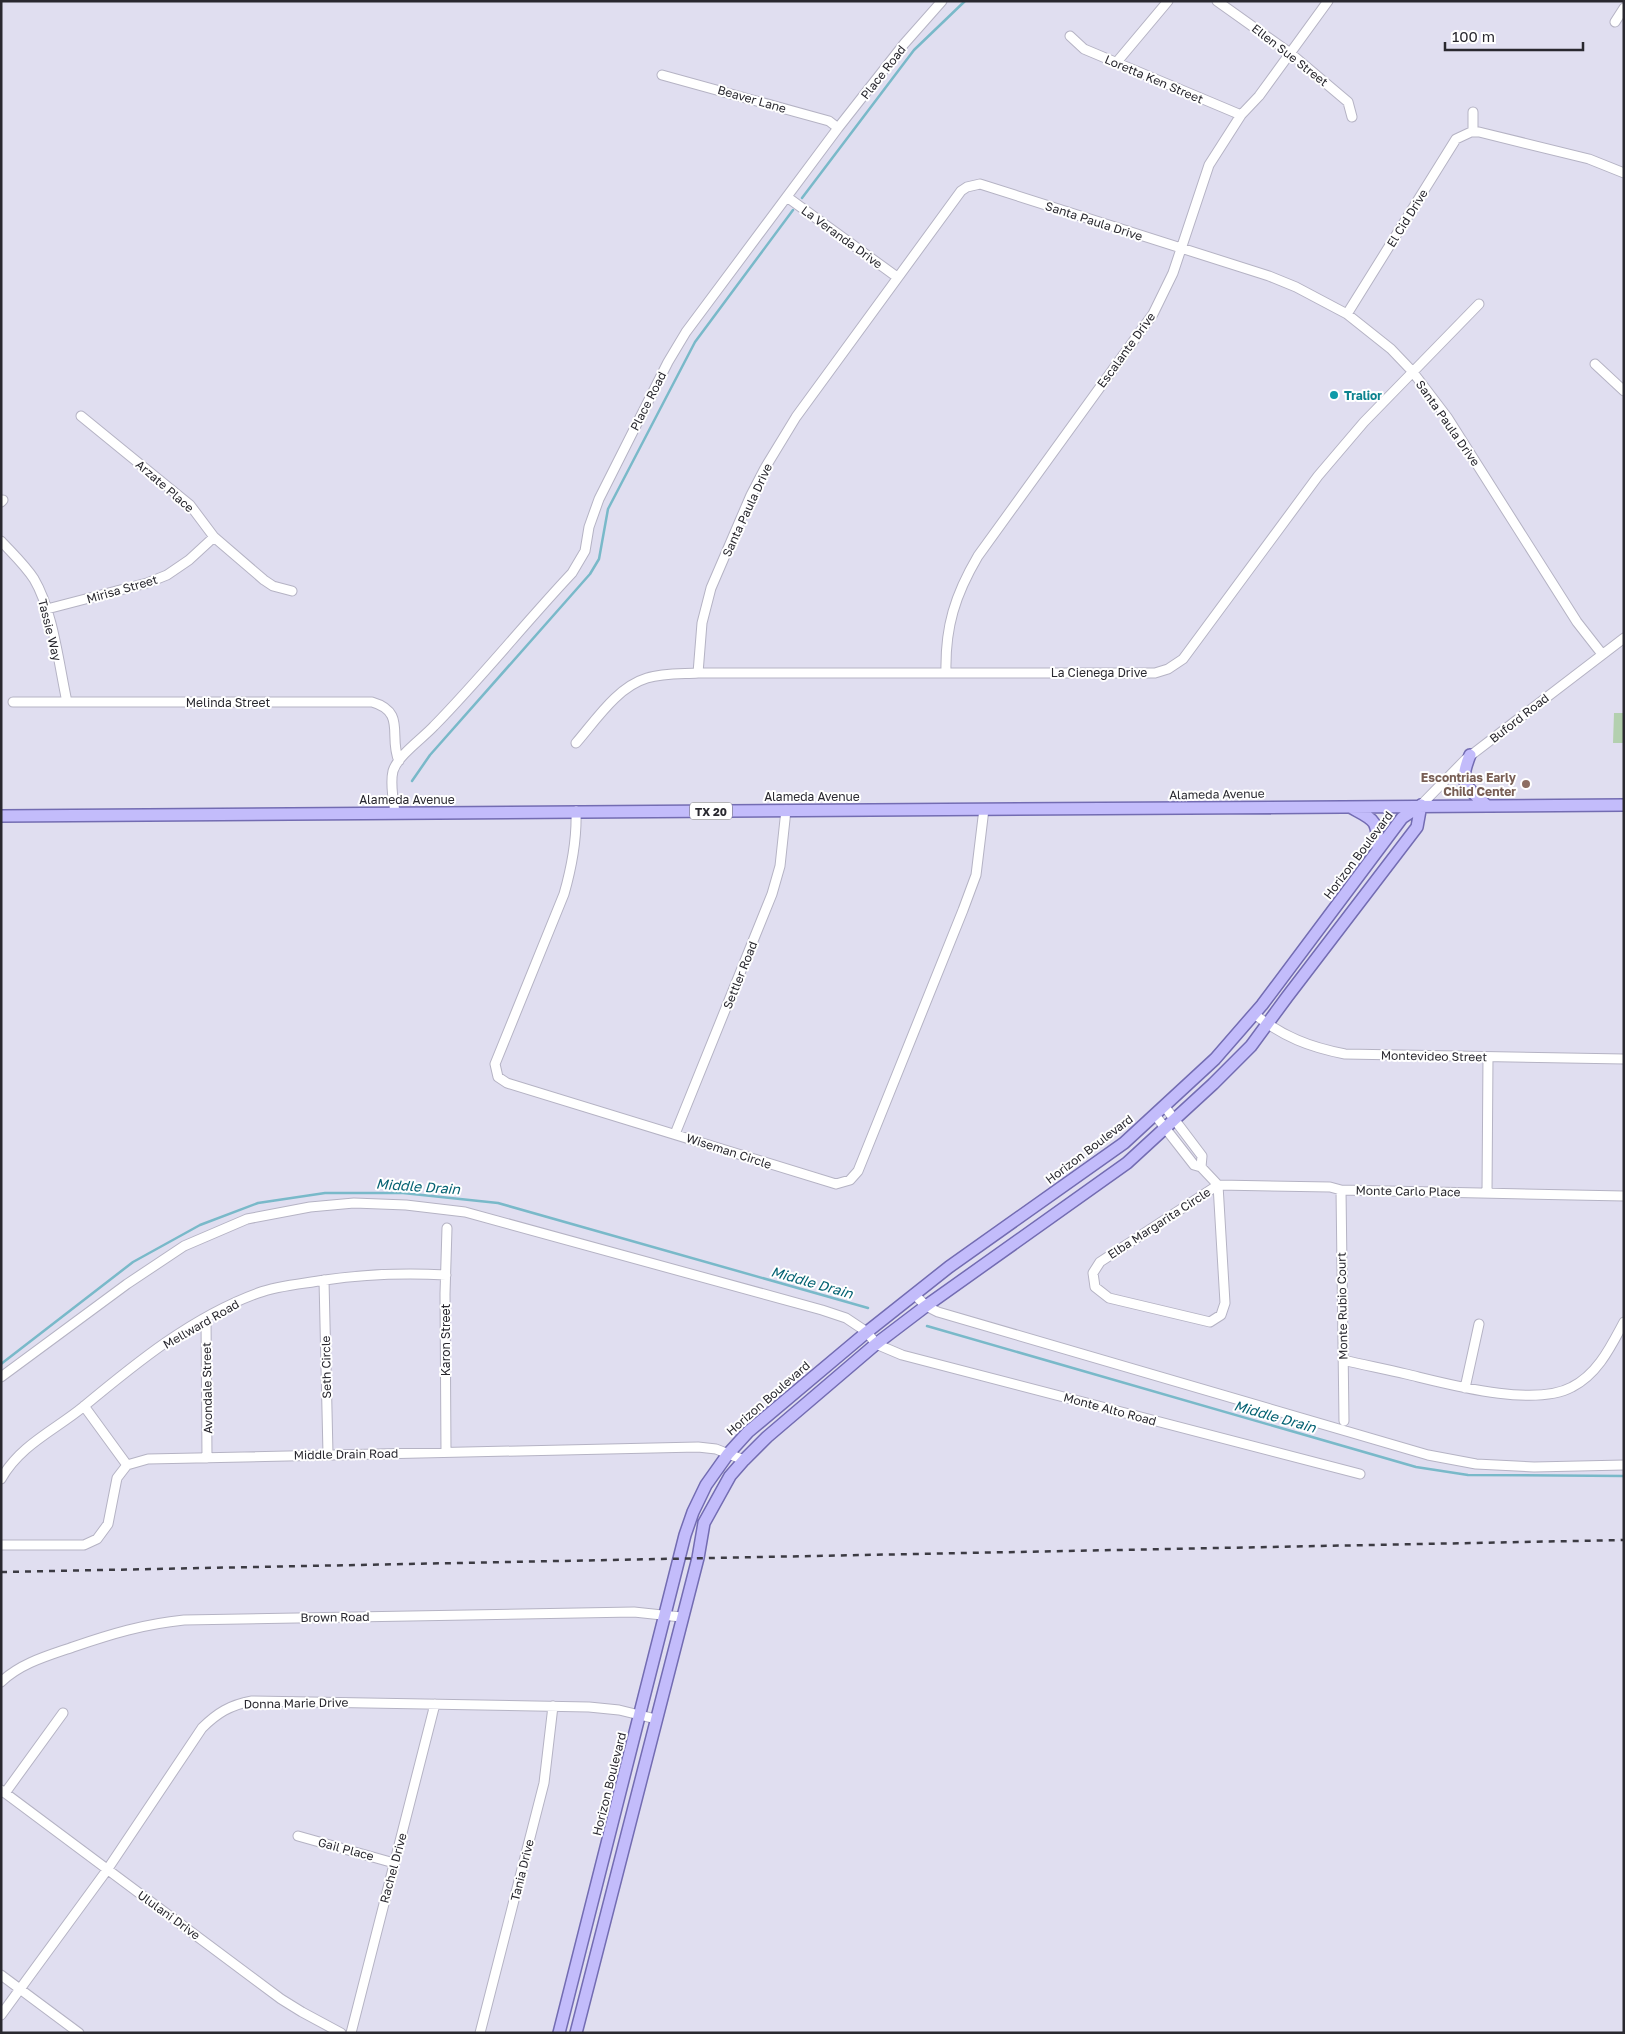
<svg xmlns="http://www.w3.org/2000/svg" width="1625" height="2034" font-family="'Golos Text',sans-serif">
  <style>
    .garden { fill: #b3d0af }
    .lines { fill: none; stroke-linecap: round; stroke-linejoin: round }
    .stream { stroke: #79b9c9; stroke-width: 2.5 }
    .minor-casing { stroke: #b5b3c4; stroke-width: 11 }
    .major-casing { stroke: #736cb2; stroke-width: 14 }
    .minor { stroke: #fff; stroke-width: 9 }
    .major { stroke: #c3bcfb; stroke-width: 11 }
    .rail { stroke: #3c3b43; stroke-width: 2.5; stroke-dasharray: 6 6; stroke-linecap: butt }
    .culture-dot { fill: #0f9aa8; stroke: #fff; stroke-width: 2 }
    .education-dot { fill: #8d6e63; stroke: #fff; stroke-width: 2 }
    .labels { text-anchor: middle; dominant-baseline: central; stroke-width: 4; stroke-linejoin: round; paint-order: stroke }
    .shield { fill: #fff; stroke: #69686d; stroke-width: 1 }
    .shield-label { font-size: 11px; font-weight: bold; fill: #29282f }
    .street-label { font-size: 12px; fill: #29282f; stroke: #fff }
    .culture-label { font-size: 12px; font-weight: bold; fill: #0d838f; stroke: #fff; text-anchor: start }
    .education-label { font-size: 12px; font-weight: bold; fill: #785e54; stroke: #fff; text-anchor: end }
    .water-label { font-size: 14px; font-style: italic; fill: #056273; stroke: #fff }
  </style>
  <rect width="100%" height="100%" fill="#e0def0"/>
  <path class="garden" d="M1614,713H1624V743H1613Z"/>
  <g class="lines">
    <path class="stream" d="M802,198L914,50L965,1
      M412,781L430,755L590,574L599,559L608,509L695,342L793,210
      M927,1326L1416,1467L1468,1475L1624,1476
      M1,1364L133,1262L200,1225L258,1203L325,1193H403L498,1203L868,1308"/>
    <g class="minor-casing">
      <path id="minor" d="M1217,1L1290,53L1348,102L1352,117
        M1615,22L1624,8
        M1070,36L1084,49L1241,115
        M1116,63L1168,1
        M662,75L829,121L838,128
        M1473,112V132
        M787,197L897,277
        M1347,314L1456,139L1471,132H1479L1589,159L1624,173
        M1595,364L1624,391
        M81,416L190,505L214,537L264,580L273,586L292,591
        M1,502L3,500
        M1,541C12,553 25,565 34,579C53,611 59,665 67,702
        M47,609L147,583L167,575L189,560L214,537
        M946,672C945,627 955,595 978,556L1153,314L1173,273L1209,165L1241,115L1259,96L1328,1
        M698,673L702,623L711,588L751,495L765,468L796,417L961,191L967,187L980,184L1269,276L1296,287L1347,314L1391,349L1412,371L1447,417L1577,622L1602,654
        M13,702H372C407,712 388,737 399,761
        M576,743C596,720 617,687 647,678C663,673 681,674 698,673H1155L1168,669L1183,659L1318,476L1364,422L1479,304
        M1421,805L1466,759L1624,638
        M576,811C577,840 572,866 564,894L495,1064L498,1077L507,1083L836,1184L850,1180L858,1171L963,910L976,875L984,809
        M395,812C393,800 390,783 393,771C398,755 423,738 434,726C482,677 525,623 572,573L585,551L589,527L599,499L668,362L686,332L838,128L904,44L942,1
        M1254,1014C1284,1037 1309,1047 1345,1054L1624,1059
        M1155,1115L1194,1165L1201,1167L1202,1156L1165,1107
        M675,1134L772,894L780,866L786,810
        M1201,1167L1218,1185L1330,1187L1341,1190L1624,1196
        M1218,1185L1225,1303L1221,1315L1210,1322L1109,1298L1095,1287L1093,1273L1100,1262Z
        M1341,1190L1344,1421
        M1487,1192L1488,1057
        M324,1280L328,1454
        M914,1294L926,1306L938,1312L1428,1455L1476,1464L1534,1467L1624,1465
        M206,1318L207,1458
        M1343,1360C1364,1365 1385,1369 1406,1374C1448,1384 1533,1408 1572,1387C1598,1374 1611,1346 1624,1322
        M1,1377L127,1284L184,1246L247,1219L310,1207L354,1203L406,1205L465,1212L822,1310L846,1318L867,1332L876,1344L902,1355L1360,1474
        M1465,1388L1479,1324
        M84,1406L127,1465
        M446,1452L445,1294L447,1228
        M1,1479C20,1445 55,1430 83,1407C136,1363 192,1317 258,1293C280,1285 302,1284 325,1280C366,1274 405,1273 446,1275
        M1,1545H84L97,1539L108,1524L117,1478L127,1465L148,1459L698,1447L716,1449L744,1460
        M1,1682C21,1663 47,1656 73,1647C111,1634 144,1624 184,1620L634,1612L681,1617
        M1,1790L281,1999L302,2012L341,2033
        M5,1793L63,1713
        M298,1836L394,1863
        M1,1975L79,2033
        M1,2015L107,1870L202,1728C217,1713 230,1705 252,1701L589,1707L619,1710L656,1719
        M351,2033L435,1704
        M480,2033L544,1783L553,1706"/>
    </g>
    <g class="major-casing">
      <path id="major" d="M1470,755C1458,785 1465,785 1486,805
        M1350,807C1376,821 1377,819 1378,849
        M1,816L1624,805
        M559,2033L685,1535L693,1512L706,1485L728,1454L748,1432L867,1332L949,1267L1124,1143L1215,1059L1262,1005L1402,818L1420,806
        M576,2033L698,1558L704,1523L730,1476L744,1460L767,1437L876,1344L926,1306L1127,1163L1213,1084L1251,1046L1287,997L1417,827L1421,805"/>
    </g>
    <use href="#minor" class="minor"/>
    <use href="#major" class="major"/>
    <path class="rail" d="M1,1572L1624,1540"/>
  </g>
  <circle class="culture-dot" cx="1334" cy="395" r="5"/>
  <circle class="education-dot" cx="1526" cy="784" r="5"/>
  <g class="labels">
    <rect class="shield" x="690" y="802.5" width="42" height="17" rx="4"/>
    <g class="shield-label">
      <text x="711" y="811">TX 20</text>
    </g>
    <g class="street-label">
      <text transform="translate(1290 55) rotate(38)">Ellen Sue Street</text>
      <text transform="translate(883 72) rotate(-52)">Place Road</text>
      <text transform="translate(1154 79) rotate(23)">Loretta Ken Street</text>
      <text transform="translate(752 99) rotate(16)">Beaver Lane</text>
      <text transform="translate(1407 218) rotate(-58)">El Cid Drive</text>
      <text transform="translate(1094 221) rotate(18)">Santa Paula Drive</text>
      <text transform="translate(842 237) rotate(36)">La Veranda Drive</text>
      <text transform="translate(1126 350) rotate(-54)">Escalante Drive</text>
      <text transform="translate(648 401) rotate(-63)">Place Road</text>
      <text transform="translate(1448 423) rotate(55)">Santa Paula Drive</text>
      <text transform="translate(165 486) rotate(41)">Arzate Place</text>
      <text transform="translate(747 510) rotate(-65)">Santa Paula Drive</text>
      <text transform="translate(122 589) rotate(-16)">Mirisa Street</text>
      <text transform="translate(50 630) rotate(76)">Tassie Way</text>
      <text x="1099" y="672">La Cienega Drive</text>
      <text x="228" y="702">Melinda Street</text>
      <text transform="translate(1519 718) rotate(-38)">Buford Road</text>
      <text transform="translate(1217 794) rotate(-1)">Alameda Avenue</text>
      <text x="812" y="796">Alameda Avenue</text>
      <text x="407" y="799">Alameda Avenue</text>
      <text transform="translate(1358 855) rotate(-53)">Horizon Boulevard</text>
      <text transform="translate(740 975) rotate(-68)">Settler Road</text>
      <text transform="translate(1434 1056) rotate(1)">Montevideo Street</text>
      <text transform="translate(1089 1149) rotate(-37)">Horizon Boulevard</text>
      <text transform="translate(729 1151) rotate(18)">Wiseman Circle</text>
      <text transform="translate(1408 1191) rotate(1)">Monte Carlo Place</text>
      <text transform="translate(1159 1223) rotate(-33)">Elba Margarita Circle</text>
      <text transform="translate(1342 1306) rotate(-91)">Monte Rubio Court</text>
      <text transform="translate(201 1324) rotate(-30)">Mellward Road</text>
      <text transform="translate(445 1340) rotate(-90)">Karon Street</text>
      <text transform="translate(326 1367) rotate(-91)">Seth Circle</text>
      <text transform="translate(207 1388) rotate(-91)">Avondale Street</text>
      <text transform="translate(768 1398) rotate(-41)">Horizon Boulevard</text>
      <text transform="translate(1110 1409) rotate(15)">Monte Alto Road</text>
      <text transform="translate(346 1454) rotate(-1)">Middle Drain Road</text>
      <text transform="translate(335 1617) rotate(-1)">Brown Road</text>
      <text transform="translate(296 1703) rotate(-1)">Donna Marie Drive</text>
      <text transform="translate(609 1784) rotate(-76)">Horizon Boulevard</text>
      <text transform="translate(346 1849) rotate(15)">Gail Place</text>
      <text transform="translate(393 1868) rotate(-75)">Rachel Drive</text>
      <text transform="translate(522 1870) rotate(-76)">Tania Drive</text>
      <text transform="translate(169 1915) rotate(36)">Ululani Drive</text>
    </g>
    <g class="culture-label">
      <text x="1344" y="395">Tralior</text>
    </g>
    <g class="education-label">
      <text x="1516" y="777">Escontrias Early<tspan x="1516" dy="14">Child Center</tspan></text>
    </g>
    <g class="water-label">
      <text transform="translate(418 1186) rotate(4)">Middle Drain</text>
      <text transform="translate(812 1282) rotate(16)">Middle Drain</text>
      <text transform="translate(1275 1416) rotate(16)">Middle Drain</text>
    </g>
  </g>
  <rect width="1625" height="2034" fill="none" stroke="#29282f" stroke-width="5"/>
  <path d="M1445 42v8h138v-8" fill="none" stroke="#29282f" stroke-width="2.5"/>
  <text x="1452" y="42" font-size="15" fill="#29282f" stroke="#ffffff" stroke-width="4" paint-order="stroke">100 m</text>
</svg>
